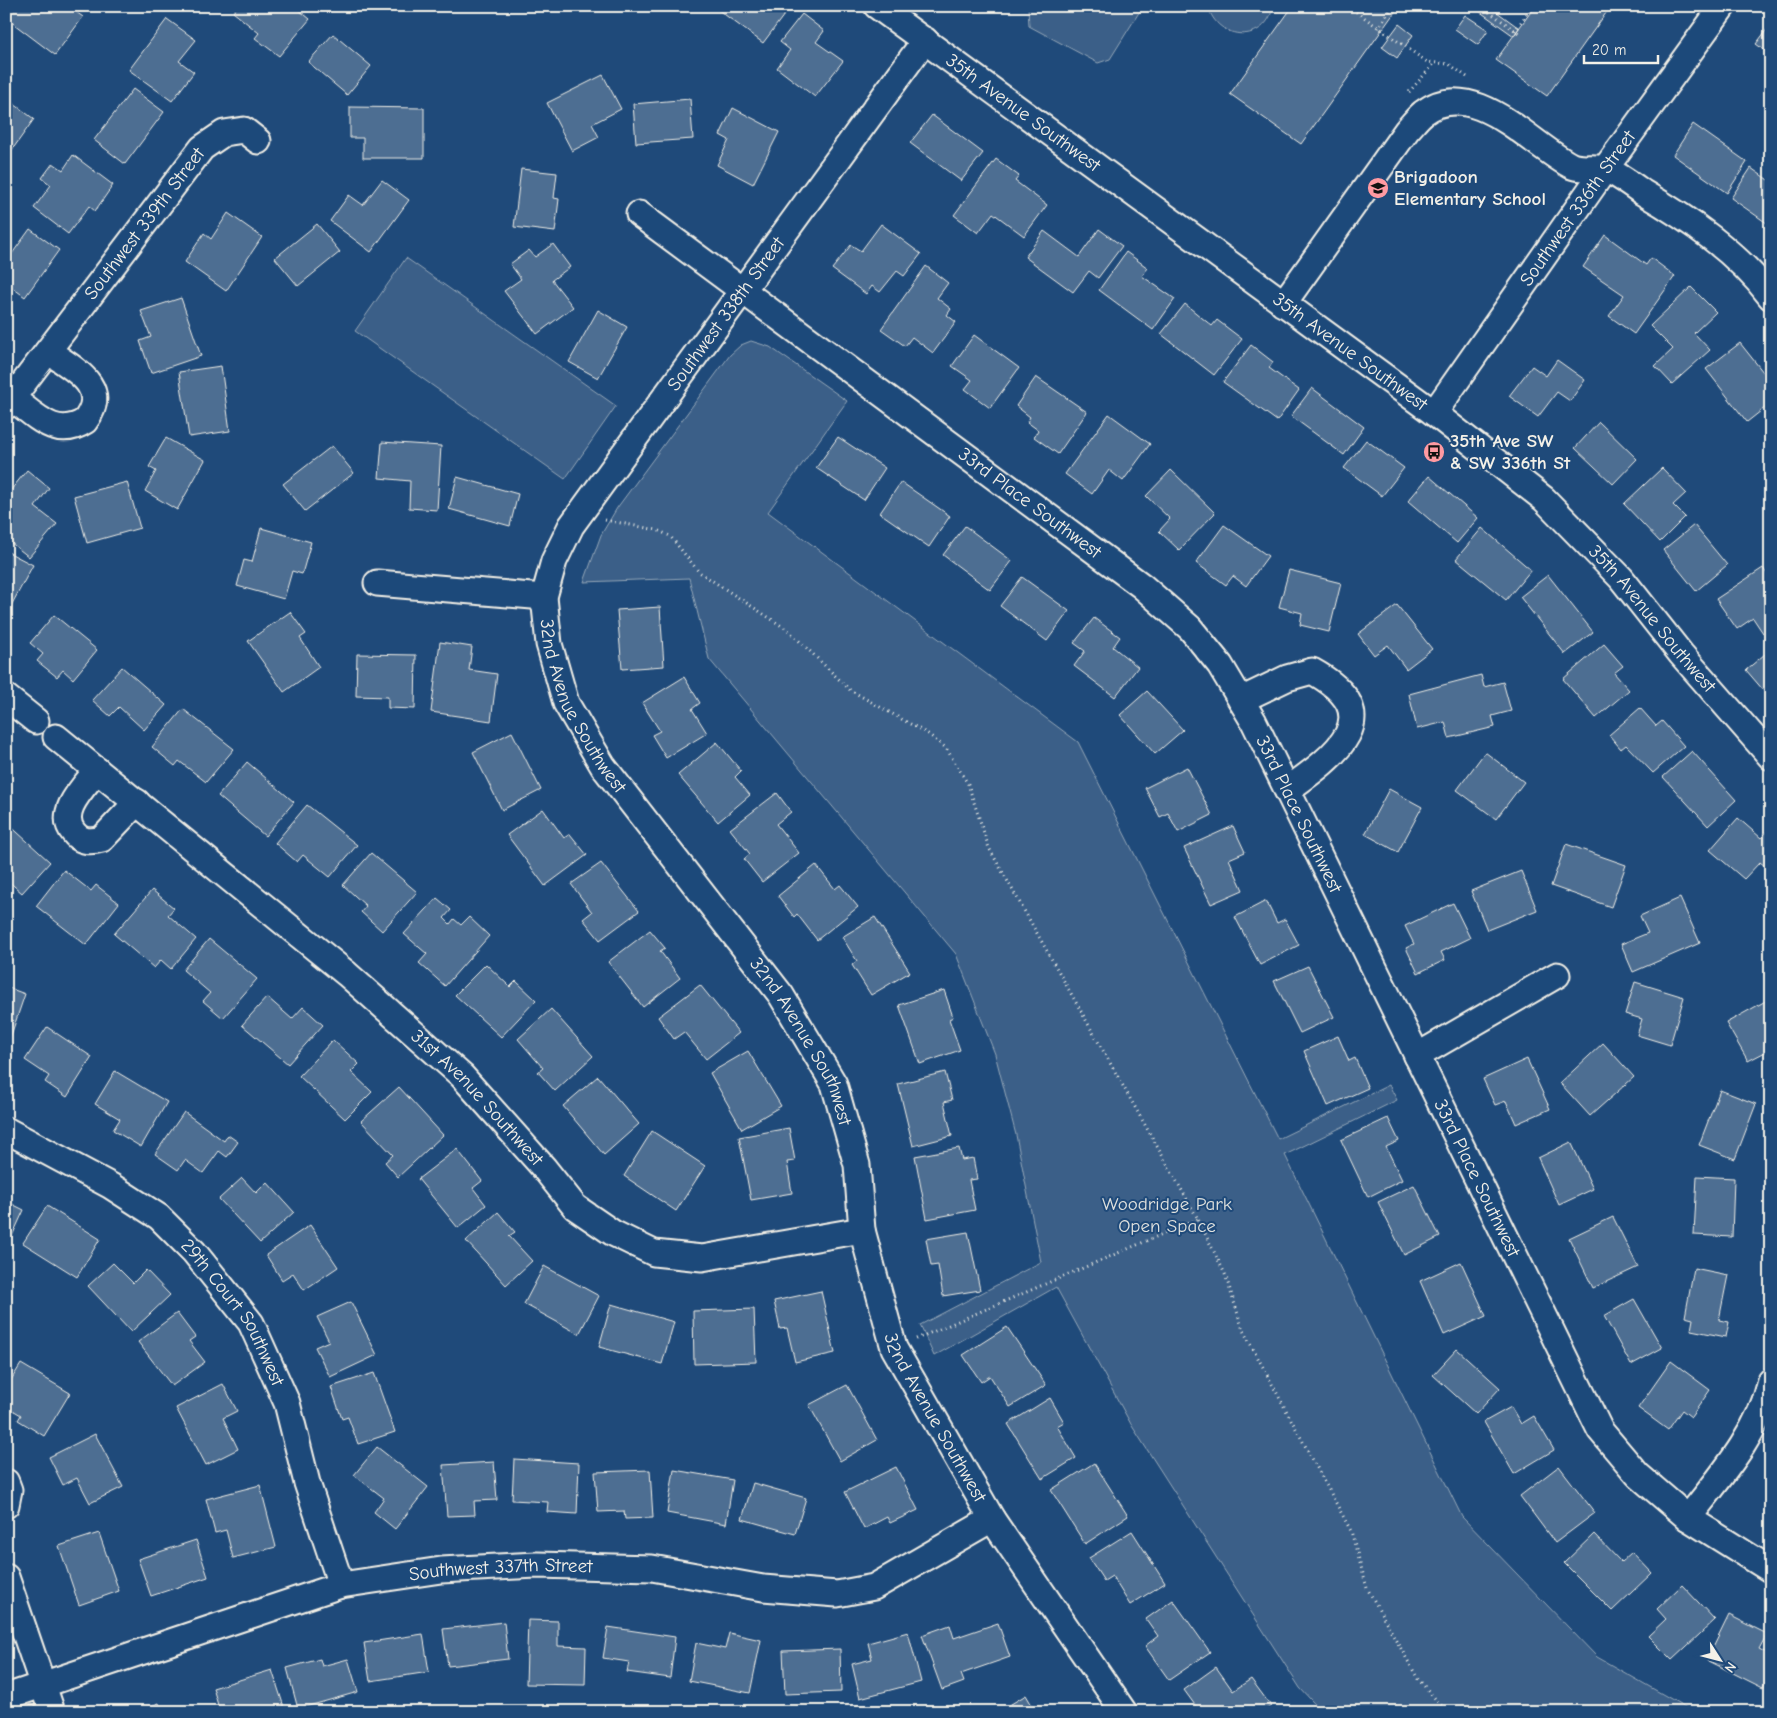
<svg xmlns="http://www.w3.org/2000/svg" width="1777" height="1718" font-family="'Comic Neue',sans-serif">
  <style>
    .green { fill: #3a5f88; stroke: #97a8b8 }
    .building { fill: #4d6e92; stroke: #f4f1e8 }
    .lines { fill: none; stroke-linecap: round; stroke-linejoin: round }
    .minor-casing { stroke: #f4f1e8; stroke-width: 29 }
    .path { stroke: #f4f1e8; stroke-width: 3; stroke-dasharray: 1 4; stroke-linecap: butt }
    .minor { stroke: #1f4a7a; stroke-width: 25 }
    .labels { text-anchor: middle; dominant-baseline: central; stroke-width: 4; stroke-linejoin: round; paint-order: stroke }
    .street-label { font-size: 19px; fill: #f4f1e8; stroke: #1f4a7a }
    .poi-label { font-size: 19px; font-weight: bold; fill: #f4f1e8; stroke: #1f4a7a; text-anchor: start }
    .park-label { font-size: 19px; fill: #e1e2de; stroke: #1f4a7a }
  </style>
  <rect width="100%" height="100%" fill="#1f4a7a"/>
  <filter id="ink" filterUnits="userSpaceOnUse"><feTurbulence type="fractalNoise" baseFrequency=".02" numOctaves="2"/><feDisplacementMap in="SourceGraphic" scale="10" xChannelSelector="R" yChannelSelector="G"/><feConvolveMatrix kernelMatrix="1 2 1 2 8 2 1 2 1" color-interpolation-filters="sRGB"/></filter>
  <g filter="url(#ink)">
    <path class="green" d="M1028,6H1143L1110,59L1098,63L1029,26Z
      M1208,6H1273C1267,44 1217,42 1208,6Z
      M406,258L616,406L565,479L355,331Z
      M751,341L770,347L847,401L768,512L1078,742L1278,1139L1389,1085L1397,1100L1285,1155L1462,1517L1597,1657L1694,1712H1322L1300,1688L1132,1426L1056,1287L934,1356L920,1325L1041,1262L1016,1135L995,1054L956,954L709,659L689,578L584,582L601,535L617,508L730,355L741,345Z"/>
    <path class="building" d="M12,6H68L83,17L55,55L6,18V14Z
      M238,6H294L310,19L279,56L255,38L259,33L233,12Z
      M713,6H789L790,7L763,43Z
      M1293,6H1399L1301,144L1230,94Z
      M1472,6H1489L1519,28L1514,36Z
      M1535,6H1611L1547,96L1496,60Z
      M802,14L824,31L816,42L843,61L815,97L777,68L790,50L780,42Z
      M1465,15L1488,30L1478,45L1455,29Z
      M167,19L196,40L179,61L194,72L172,101L129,70Z
      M1399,24L1413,35L1397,58L1382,47Z
      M1771,24V55L1756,44Z
      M333,34L371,66L347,95L308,62Z
      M603,75L621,109L592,124L599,137L572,151L547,103Z
      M133,89L164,112L125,164L94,140Z
      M6,98L34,119L7,157H6Z
      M690,99L693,139L636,143L633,104Z
      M350,107L424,108V158H363V138H350Z
      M733,108L779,132L753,184L717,165L729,140L720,135Z
      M932,115L983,153L961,181L910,143Z
      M1693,124L1747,162L1727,193L1673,155Z
      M73,155L113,185L95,211L89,206L68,234L34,208L51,185L42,178L53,163L63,170Z
      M996,159L1019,176L1015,181L1047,205L1024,236L993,213L978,233L954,215Z
      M1751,168L1771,182V226L1731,198Z
      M521,169L557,173L554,198L559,199L555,232L514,227Z
      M382,180L409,200L371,252L330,221L349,195L363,205Z
      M228,213L262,237L226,291L185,262L204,233L211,239Z
      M317,224L340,252L298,286L275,258Z
      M881,224L921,254L904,276L897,271L880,292L872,286L866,294L832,269L851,245L861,251Z
      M30,229L59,250L25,297L6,283V262Z
      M1099,229L1122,246L1098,278L1089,271L1073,292L1025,257L1044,231L1079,257Z
      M1605,235L1646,265L1651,258L1675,276L1634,334L1609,316L1624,295L1583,267Z
      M553,244L570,267L552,280L573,307L537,334L504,291L521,279L510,264L529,250L535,257Z
      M1126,252L1148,268L1142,276L1175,299L1153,330L1099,290Z
      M926,266L948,283L937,298L951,309L947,315L956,322L933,353L912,337L905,346L881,329Z
      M1691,287L1716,312L1694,333L1710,350L1672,384L1655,366L1673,349L1650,326Z
      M181,298L201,356L151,373L140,341L151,337L141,311Z
      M1185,304L1212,326L1217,320L1242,339L1214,375L1161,334Z
      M598,310L627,327L598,378L569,362Z
      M974,335L1019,368L990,408L965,389L972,380L952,366Z
      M1740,343L1771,382V403L1747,422L1706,369Z
      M1251,345L1273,362L1269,368L1299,390L1277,421L1223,382Z
      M1557,360L1585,380L1570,401L1557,392L1538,417L1509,396L1532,366L1546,376Z
      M221,366L230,431L189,437L179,372Z
      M1036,377L1087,412L1058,454L1034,437L1038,430L1027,422L1030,417L1016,406Z
      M1312,388L1364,427L1344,455L1291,416Z
      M1109,414L1150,444L1123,481L1109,470L1092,494L1065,474Z
      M1599,422L1637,459L1613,484L1575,448Z
      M838,437L885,468L864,500L816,468Z
      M166,438L205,460L177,510L145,491L156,471L149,467Z
      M1366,440L1404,468L1382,496L1344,468Z
      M382,442L441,446L437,510L409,508L410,481L379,478Z
      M332,446L354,473L305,511L283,484Z
      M1662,468L1686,493L1673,505L1685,517L1660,542L1624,504Z
      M27,470L49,488L35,507L57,524L29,557L6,539V496Z
      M1171,470L1215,513L1179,550L1159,531L1170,519L1146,496Z
      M1429,476L1478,518L1457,543L1408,501Z
      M457,477L518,494L510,526L449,509Z
      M127,482L140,528L87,543L74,496Z
      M901,482L950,516L929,547L880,513Z
      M1224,525L1268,556L1246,586L1233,576L1226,585L1196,563Z
      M1694,525L1727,565L1696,591L1663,550Z
      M965,526L1012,561L990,590L943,555Z
      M261,528L311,542L302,574L292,571L284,599L237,586L244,560L252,562Z
      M1482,528L1531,570L1506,600L1456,559Z
      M6,551L33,565L6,615Z
      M1763,568L1771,580V628L1763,633L1753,618L1737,629L1716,599Z
      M1289,570L1341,583L1329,632L1300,625L1302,613L1279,607Z
      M1548,575L1593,632L1565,654L1520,597Z
      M1022,577L1069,611L1047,641L1000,606Z
      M1397,605L1432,649L1406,669L1388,645L1374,655L1358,634Z
      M660,607L664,666L622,669L617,610Z
      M290,612L306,634L300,638L319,667L284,692L248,641Z
      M54,615L97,650L73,679L63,670L57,677L37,661L43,654L30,643Z
      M1094,618L1120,637L1113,647L1138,667L1115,697L1074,666L1085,651L1074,643Z
      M440,642L472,647L469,670L497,674L491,721L431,712Z
      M1604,644L1623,666L1614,673L1629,690L1596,718L1563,679Z
      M1771,649V685L1764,691L1746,670Z
      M357,654L416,655L415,709L388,708V697L356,696Z
      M122,667L166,705L144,730L119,707L110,716L92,700Z
      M1481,675L1484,687L1503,682L1511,711L1492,716L1495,727L1449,738L1445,722L1417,729L1409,694Z
      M684,677L700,703L692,709L707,733L666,758L652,735L660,731L642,703Z
      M1147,691L1183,730L1155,754L1120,715Z
      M1640,708L1656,726L1662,721L1684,746L1653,773L1626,745L1621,749L1609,735Z
      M183,709L234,749L206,782L179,761L175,766L152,747Z
      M512,732L541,790L502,810L473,752Z
      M717,742L741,771L735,777L750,795L718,822L678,775Z
      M1692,751L1736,800L1708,826L1663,777Z
      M1485,752L1524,782L1496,819L1457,790Z
      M247,762L294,802L265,836L218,796Z
      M1187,767L1212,815L1178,832L1168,813L1160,817L1145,788Z
      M1389,789L1422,807L1398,852L1365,834Z
      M777,793L791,812L776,824L799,853L762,882L744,859L750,854L730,829Z
      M307,805L357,845L330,877L303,855L297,862L275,843Z
      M543,809L564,838L570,834L587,855L545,886L507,835Z
      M1738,818L1761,838L1771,828L1770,870L1760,862L1744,879L1710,850Z
      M6,822L50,862L22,893L6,879Z
      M1233,826L1245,852L1229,859L1243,890L1211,904L1184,848Z
      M1566,844L1626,865L1611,907L1551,886Z
      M371,853L417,892L382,931L361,912L366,906L343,885Z
      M601,863L639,911L600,940L583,919L592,912L571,884Z
      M816,865L835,889L840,885L858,907L817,940L797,914L794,917L778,896Z
      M64,870L91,891L96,885L119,903L86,945L36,906Z
      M1521,871L1537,910L1487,930L1471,891Z
      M152,890L174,908L168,915L196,939L171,969L161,960L154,968L114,934Z
      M437,898L451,910L444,918L450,924L454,919L461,925L469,917L489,936L445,986L419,963L427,954L404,934Z
      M1680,898L1700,943L1633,972L1621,944L1648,933L1640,916Z
      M1266,901L1277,923L1285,919L1299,945L1260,965L1235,917Z
      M1453,903L1470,938L1441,952L1445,960L1418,973L1406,948L1414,944L1405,926Z
      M875,917L910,972L871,995L852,965L857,961L842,937Z
      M650,930L665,948L660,951L680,978L643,1007L608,962Z
      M209,939L257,979L223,1018L203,1001L210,993L183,970Z
      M486,964L510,987L516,981L536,1000L501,1037L455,995Z
      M1308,966L1334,1017L1300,1033L1274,981Z
      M1635,982L1684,997L1670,1045L1637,1035L1642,1019L1625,1014Z
      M700,985L739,1033L706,1059L684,1032L674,1039L658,1017Z
      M6,987L25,994L8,1044H6Z
      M944,990L953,1017L949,1019L960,1050L920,1064L899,1005Z
      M267,997L292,1019L303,1007L323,1025L288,1064L242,1025Z
      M1771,998V1049L1748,1061L1726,1023Z
      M551,1009L593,1056L555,1091L538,1072L543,1068L518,1039Z
      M47,1027L92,1057L67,1097L45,1082L49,1076L25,1060Z
      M1338,1036L1349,1061L1355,1058L1368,1088L1328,1106L1304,1051Z
      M333,1040L359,1064L351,1072L372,1092L345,1119L299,1076Z
      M1603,1043L1634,1077L1590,1116L1560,1083Z
      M748,1051L781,1106L742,1129L710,1073Z
      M1527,1059L1550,1109L1516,1124L1506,1101L1495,1105L1483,1079Z
      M115,1071L167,1102L141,1147L113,1130L120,1119L95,1104Z
      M945,1072L952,1100L944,1102L952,1136L913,1146L898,1084Z
      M598,1076L639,1124L604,1155L563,1106Z
      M399,1087L443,1135L398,1177L385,1162L393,1155L361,1121Z
      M1720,1090L1756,1104L1735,1159L1699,1145Z
      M184,1112L224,1141L228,1135L238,1142L227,1157L219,1151L203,1173L185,1160L178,1170L155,1154Z
      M1388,1118L1399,1141L1386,1147L1402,1180L1368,1197L1341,1140Z
      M789,1128L795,1161L787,1162L792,1193L751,1200L739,1137Z
      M652,1131L705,1166L676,1211L624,1176Z
      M1571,1142L1593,1189L1559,1205L1538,1158Z
      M959,1148L962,1160L973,1158L977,1179L969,1180L975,1210L927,1219L915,1156Z
      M457,1149L482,1181L473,1188L486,1205L458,1228L418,1179Z
      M1697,1176L1734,1178L1732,1237L1694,1235Z
      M242,1178L256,1193L267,1182L294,1212L260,1243L219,1199Z
      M1414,1185L1440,1237L1404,1255L1378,1202Z
      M6,1201L24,1210L7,1247L6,1246Z
      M47,1206L100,1239L77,1277L23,1243Z
      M498,1212L515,1232L509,1236L532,1261L506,1285L466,1241Z
      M1613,1217L1638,1267L1593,1288L1569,1238Z
      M310,1225L338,1267L304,1290L293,1273L282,1280L266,1255Z
      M968,1232L980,1290L943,1296L938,1265L931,1266L926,1239Z
      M1461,1262L1486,1316L1444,1335L1420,1281Z
      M113,1263L133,1283L146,1270L170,1295L131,1332L88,1286Z
      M544,1266L599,1296L579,1334L524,1304Z
      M1694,1268L1728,1275L1719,1320L1729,1322L1726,1337L1691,1330L1693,1319L1685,1317Z
      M821,1291L835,1353L795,1362L787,1328L780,1329L774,1301Z
      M1634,1299L1662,1348L1631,1365L1604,1316Z
      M351,1302L377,1355L330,1377L315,1347L329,1341L317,1317Z
      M611,1304L674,1322L662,1364L599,1347Z
      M754,1309L756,1362L694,1364L693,1311Z
      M177,1313L195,1337L189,1341L205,1362L172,1386L138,1342Z
      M1007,1327L1046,1385L1010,1407L990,1376L981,1382L963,1355Z
      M1457,1349L1500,1388L1476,1414L1433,1375Z
      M1671,1361L1710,1390L1691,1417L1682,1410L1668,1430L1638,1408Z
      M21,1364L70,1393L44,1436L18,1420L21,1415L6,1406V1388Z
      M374,1373L395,1432L358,1444L348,1417L342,1419L331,1387Z
      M223,1384L237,1411L223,1418L238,1449L206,1465L176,1408Z
      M847,1385L877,1440L840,1461L809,1405Z
      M1050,1398L1064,1422L1057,1426L1076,1458L1042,1479L1008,1424Z
      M1511,1407L1521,1424L1534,1416L1554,1450L1514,1474L1484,1422Z
      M95,1434L123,1487L90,1503L77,1478L63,1485L49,1457Z
      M377,1447L428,1487L395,1529L374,1512L384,1498L354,1475Z
      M514,1459L579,1463L577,1514L547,1512L548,1502L512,1500Z
      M494,1462L497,1500L474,1501L475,1515L447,1516L443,1465Z
      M1094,1463L1128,1516L1085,1544L1051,1490Z
      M1559,1466L1595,1513L1555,1543L1520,1496Z
      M896,1467L918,1510L890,1523L887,1517L864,1529L845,1492Z
      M650,1470L653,1518L625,1519L624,1511L598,1512L595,1472Z
      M674,1470L733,1480L726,1524L667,1513Z
      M753,1483L806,1498L795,1534L742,1519Z
      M260,1485L276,1547L233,1558L226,1530L215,1533L206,1499Z
      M1132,1531L1165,1583L1130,1605L1112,1576L1104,1581L1089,1558Z
      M99,1533L119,1591L79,1605L59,1546Z
      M1594,1534L1621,1562L1632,1552L1652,1573L1612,1611L1564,1563Z
      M196,1540L208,1577L151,1596L138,1559Z
      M1682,1585L1715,1620L1672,1660L1648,1636L1666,1619L1657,1609Z
      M1173,1600L1210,1652L1169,1680L1145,1646L1158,1636L1146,1619Z
      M1729,1615L1767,1634L1759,1649L1771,1655V1672L1763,1688L1707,1660Z
      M528,1620L558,1621V1646L586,1647L585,1685L526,1684Z
      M504,1622L508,1659L448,1666L443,1629Z
      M998,1623L1010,1657L961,1674L964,1682L942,1690L922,1635L950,1625L954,1638Z
      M608,1627L675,1637L670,1678L627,1672L629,1662L603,1658Z
      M908,1632L921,1682L860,1698L852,1664L872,1659L868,1643Z
      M729,1633L761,1640L750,1693L689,1681L696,1643L725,1649Z
      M423,1634L429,1672L370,1681L364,1643Z
      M840,1649L841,1692L785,1694L783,1651Z
      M320,1659L322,1666L348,1659L358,1692L298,1709L287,1668Z
      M1216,1667L1233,1691L1251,1679L1271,1706L1262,1712H1200L1184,1690Z
      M272,1670L284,1707L267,1712H220L213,1688Z
      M1026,1695L1036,1712H998Z
      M159,1703L162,1712H133Z"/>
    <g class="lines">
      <g class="minor-casing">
        <g id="minor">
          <path id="s1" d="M877,6L1434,413L1544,499L1621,578L1681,654L1771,757"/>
          <path id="s2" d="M925,40L571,526L554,561L544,597L549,644L566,703L603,766L781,995L834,1084L857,1165L862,1230L894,1348L992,1519L1124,1712"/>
          <path id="s3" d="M639,214L1142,586L1190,628L1220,665L1254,722L1600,1430L1638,1475L1688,1518L1771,1570"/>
          <path d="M1283,304L1407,130C1412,125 1417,118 1423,113C1472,75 1530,144 1570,165C1580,171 1596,165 1607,170C1619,175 1631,184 1642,192C1690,220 1737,252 1771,297"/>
          <path d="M12,398C35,415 56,440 85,421C111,386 73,369 48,351"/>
          <path id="s4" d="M6,406L202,148L224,133L244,130L258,141"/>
          <path id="s5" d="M1434,413L1605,169L1723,6"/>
          <path d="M377,583L544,597"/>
          <path d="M6,697L36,721"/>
          <path d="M1241,700L1287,678L1312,671C1392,715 1335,756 1287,790"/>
          <path id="s6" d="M56,737L347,974L462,1076L544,1168L575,1207L613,1233L654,1253L702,1258L862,1230"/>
          <path d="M97,770C85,786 56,812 74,833C81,842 91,842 102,839L137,802"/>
          <path d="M1417,1056L1557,975"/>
          <path id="s7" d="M6,1130L111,1186L159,1217L194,1252L251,1323L287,1403L307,1483L341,1585"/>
          <path d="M6,1482L9,1490L6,1505"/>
          <path d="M1688,1518C1721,1476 1759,1433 1771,1381"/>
          <path d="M6,1577L52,1712"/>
          <path id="s8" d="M6,1697L341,1585L441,1570L537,1565L652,1568L763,1588L837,1594L874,1587L992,1519"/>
        </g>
      </g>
      <path class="path" d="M1348,6L1427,62L1449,64L1467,77
        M1481,6L1520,34
        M1487,11L1491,6
        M1378,28L1393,6
        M1515,31L1532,6
        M1409,92L1434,64
        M605,520L657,530L670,536L699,572L788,630L850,690L928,734L946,748L968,784L989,848L1198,1219L1225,1274L1243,1330L1351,1531L1367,1588L1418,1679L1447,1712
        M916,1339L1198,1219"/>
      <use href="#minor" class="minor"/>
    </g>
  </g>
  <defs>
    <g id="school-disc" transform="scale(1.125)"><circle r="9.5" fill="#ff9aa2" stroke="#1f4a7a"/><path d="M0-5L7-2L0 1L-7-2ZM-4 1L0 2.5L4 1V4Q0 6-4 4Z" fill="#111"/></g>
    <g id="bus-disc" transform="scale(1.125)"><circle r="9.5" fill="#ff9aa2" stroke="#1f4a7a"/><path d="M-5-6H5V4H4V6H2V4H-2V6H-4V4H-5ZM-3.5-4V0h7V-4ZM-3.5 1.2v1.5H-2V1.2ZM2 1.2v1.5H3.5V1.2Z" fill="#111"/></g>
  </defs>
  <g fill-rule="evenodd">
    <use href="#school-disc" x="1378" y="188"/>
    <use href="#bus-disc" x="1434" y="452"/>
  </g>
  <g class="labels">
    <g class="street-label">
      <text stroke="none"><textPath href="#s1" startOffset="181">35th Avenue Southwest</textPath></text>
      <text stroke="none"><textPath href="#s5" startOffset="250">Southwest 336th Street</textPath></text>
      <text stroke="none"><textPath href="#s4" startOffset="229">Southwest 339th Street</textPath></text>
      <text transform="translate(726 314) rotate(-54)">Southwest 338th Street</text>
      <text stroke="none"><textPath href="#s1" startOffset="586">35th Avenue Southwest</textPath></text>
      <text stroke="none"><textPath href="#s3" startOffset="486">33rd Place Southwest</textPath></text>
      <text stroke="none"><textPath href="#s1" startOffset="991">35th Avenue Southwest</textPath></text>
      <text stroke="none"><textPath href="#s2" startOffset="795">32nd Avenue Southwest</textPath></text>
      <text stroke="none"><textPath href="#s3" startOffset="906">33rd Place Southwest</textPath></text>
      <text stroke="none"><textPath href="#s2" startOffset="1200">32nd Avenue Southwest</textPath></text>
      <text stroke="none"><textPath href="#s6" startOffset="555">31st Avenue Southwest</textPath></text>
      <text stroke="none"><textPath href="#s3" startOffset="1311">33rd Place Southwest</textPath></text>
      <text stroke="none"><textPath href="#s7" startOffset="298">29th Court Southwest</textPath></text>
      <text stroke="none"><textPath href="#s2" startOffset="1605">32nd Avenue Southwest</textPath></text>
      <text stroke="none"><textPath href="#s8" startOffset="514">Southwest 337th Street</textPath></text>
    </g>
    <g class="poi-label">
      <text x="1394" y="177">Brigadoon<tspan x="1394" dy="22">Elementary School</tspan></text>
      <text x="1450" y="441">35th Ave SW<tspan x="1450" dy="22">&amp; SW 336th St</tspan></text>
    </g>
    <g class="park-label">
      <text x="1167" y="1204">Woodridge Park<tspan x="1167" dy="22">Open Space</tspan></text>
    </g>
  </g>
  <rect width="1777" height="1718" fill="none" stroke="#1f4a7a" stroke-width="25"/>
  <rect x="12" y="12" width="1752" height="1693" fill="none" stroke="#f4f1e8" stroke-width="2" filter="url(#ink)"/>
  <g transform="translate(1720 1660) rotate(126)" stroke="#1f4a7a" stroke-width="4" paint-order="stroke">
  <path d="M0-4L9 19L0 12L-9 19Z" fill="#f4f1e8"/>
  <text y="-8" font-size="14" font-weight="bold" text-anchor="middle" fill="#f4f1e8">N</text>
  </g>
  <path d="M1584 55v8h74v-8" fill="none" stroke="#f4f1e8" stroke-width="2.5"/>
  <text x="1592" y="55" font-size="15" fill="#f4f1e8" stroke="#1f4a7a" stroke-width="4" paint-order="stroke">20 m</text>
</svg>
